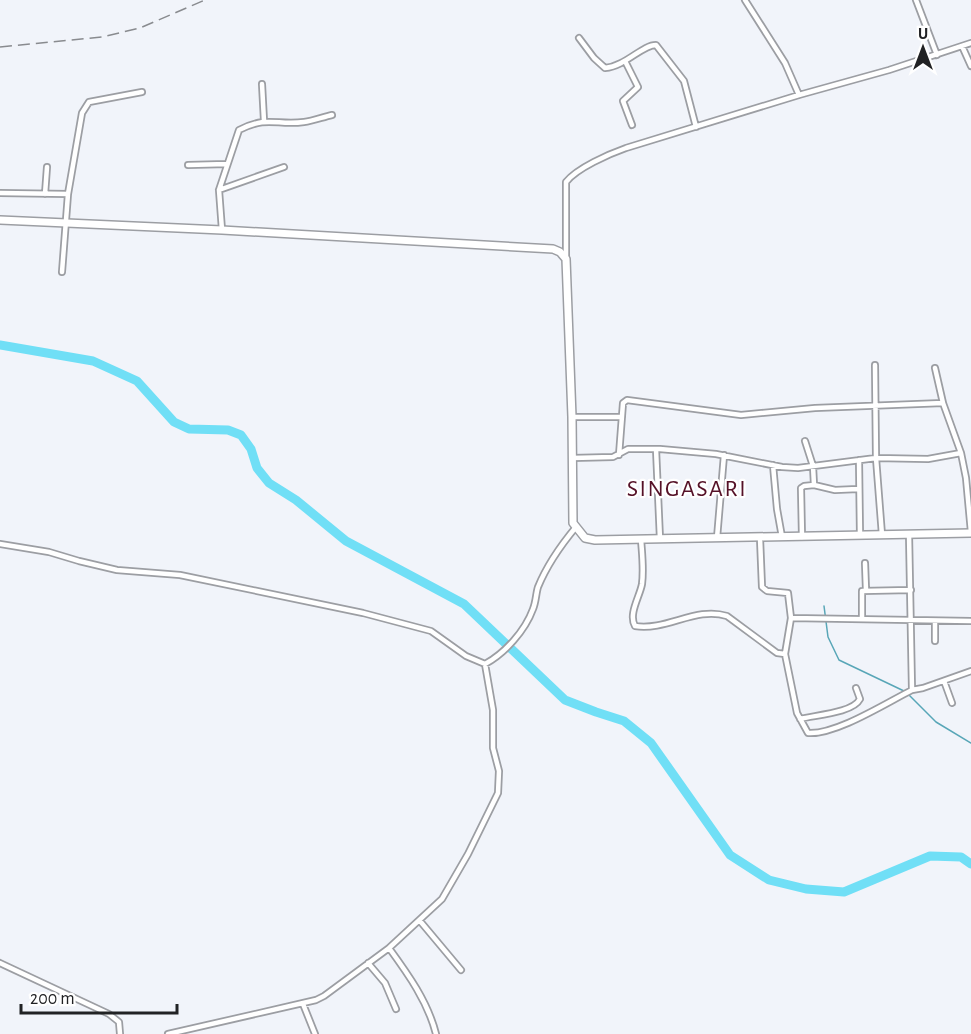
<svg xmlns="http://www.w3.org/2000/svg" width="971" height="1034" font-family="'Alegreya Sans',sans-serif">
  <style>
    .lines { fill: none; stroke-linecap: round; stroke-linejoin: round }
    .stream { stroke: #58a6b7; stroke-width: 1.5 }
    .river { stroke: #70dff6; stroke-width: 9 }
    .street-casing { stroke: #9c9ea3; stroke-width: 8 }
    .secondary-casing { stroke: #9c9ea3; stroke-width: 10 }
    .street { stroke: #fff; stroke-width: 4.5 }
    .secondary { stroke: #fff; stroke-width: 7 }
    .rail { stroke: #898b8f; stroke-width: 1.5; stroke-dasharray: 12 6; stroke-linecap: butt }
    .labels { text-anchor: middle; dominant-baseline: central; stroke-width: 4.5; stroke-linejoin: round; paint-order: stroke }
    .quarter-label { font-size: 24px; letter-spacing: 1.5px; fill: #551127; stroke: #fff }
  </style>
  <rect width="100%" height="100%" fill="#f1f4fa"/>
  <g class="lines">
    <path class="stream" d="M824,606L828,637L839,660L904,691
      M908,694L936,722L971,743"/>
    <path class="river" d="M0,345L93,361L137,381L174,422L189,429L228,430L241,435L251,449L257,468L269,483L296,500L346,541L464,604L565,700L596,712L624,721L651,743L730,855L769,880L806,889L844,892L930,856L961,857L971,864"/>
    <g class="street-casing">
      <path id="street" d="M745,0L785,63L799,95
        M916,0L937,55
        M579,38L594,58L605,68C626,66 642,45 656,45L684,81L696,127
        M962,46L971,66
        M625,61L638,87L623,101L632,125
        M262,84L264,121
        M188,165L227,164
        M219,190L284,167
        M0,193L68,194
        M45,194L47,167
        M222,230L219,190L239,130C269,115 276,126 304,122C313,121 323,117 332,115
        M566,259V182C577,168 609,154 626,148L799,95L889,70L971,43
        M62,272L68,194L82,113L89,102L142,92
        M875,365L876,458L882,535
        M935,368L943,403
        M572,417H622
        M805,441L813,466L814,485L835,490L858,489
        M656,449L660,539
        M619,455L623,403L627,400L741,415L815,408L943,403L961,453L966,478L971,532
        M572,458L613,457L628,449H660L716,454L782,467L798,468L876,458L928,459L961,453
        M859,460L860,535
        M773,465L777,509L782,537
        M909,534L912,690
        M802,537L801,488L804,486L814,485
        M717,538L724,455
        M760,538L762,587L767,591L788,593L791,618L971,621
        M641,539C642,554 644,569 642,584C640,596 628,614 635,626C667,631 696,606 727,616L777,653L785,654
        M0,544L49,552L79,561L117,570L180,575L363,613L431,631L466,656L485,664C505,653 525,631 533,609C536,602 536,593 538,587C547,565 561,545 576,527
        M865,563L866,590
        M791,618L785,654L797,713L808,733C836,735 886,703 912,690L923,688L971,671
        M862,619V591L911,590
        M935,641V621
        M944,681L952,703
        M800,719C815,715 853,713 860,699L856,688
        M420,921L461,970
        M0,963L109,1014L119,1022L120,1034
        M368,963L385,983L396,1009
        M303,1004L315,1034
        M168,1034L316,1000L324,996L389,948
        M436,1034C428,1002 408,974 389,948L442,899L468,854L498,793L499,771L493,748V710L485,664"/>
    </g>
    <g class="secondary-casing">
      <path id="secondary" d="M0,220L222,230L553,249L560,252L566,259L572,417L573,523L585,538L595,540L971,533"/>
    </g>
    <use href="#street" class="street"/>
    <use href="#secondary" class="secondary"/>
    <path class="rail" d="M0,47L102,37L140,28L205,0"/>
  </g>
  <g class="labels">
    <g class="quarter-label">
      <text x="687" y="489">SINGASARI</text>
    </g>
  </g>
  <g transform="translate(923 48)" stroke="#ffffff" stroke-width="4.5" paint-order="stroke">
  <path d="M0-4.5L10 22L0 15L-10 22Z" fill="#212224"/>
  <text y="-9" font-size="16" font-weight="bold" text-anchor="middle" fill="#212224">U</text>
  </g>
  <path d="M21 1004v9h156v-9" fill="none" stroke="#212224" stroke-width="3"/>
  <text x="30" y="1004" font-size="18" fill="#212224" stroke="#ffffff" stroke-width="4.5" paint-order="stroke">200 m</text>
</svg>
